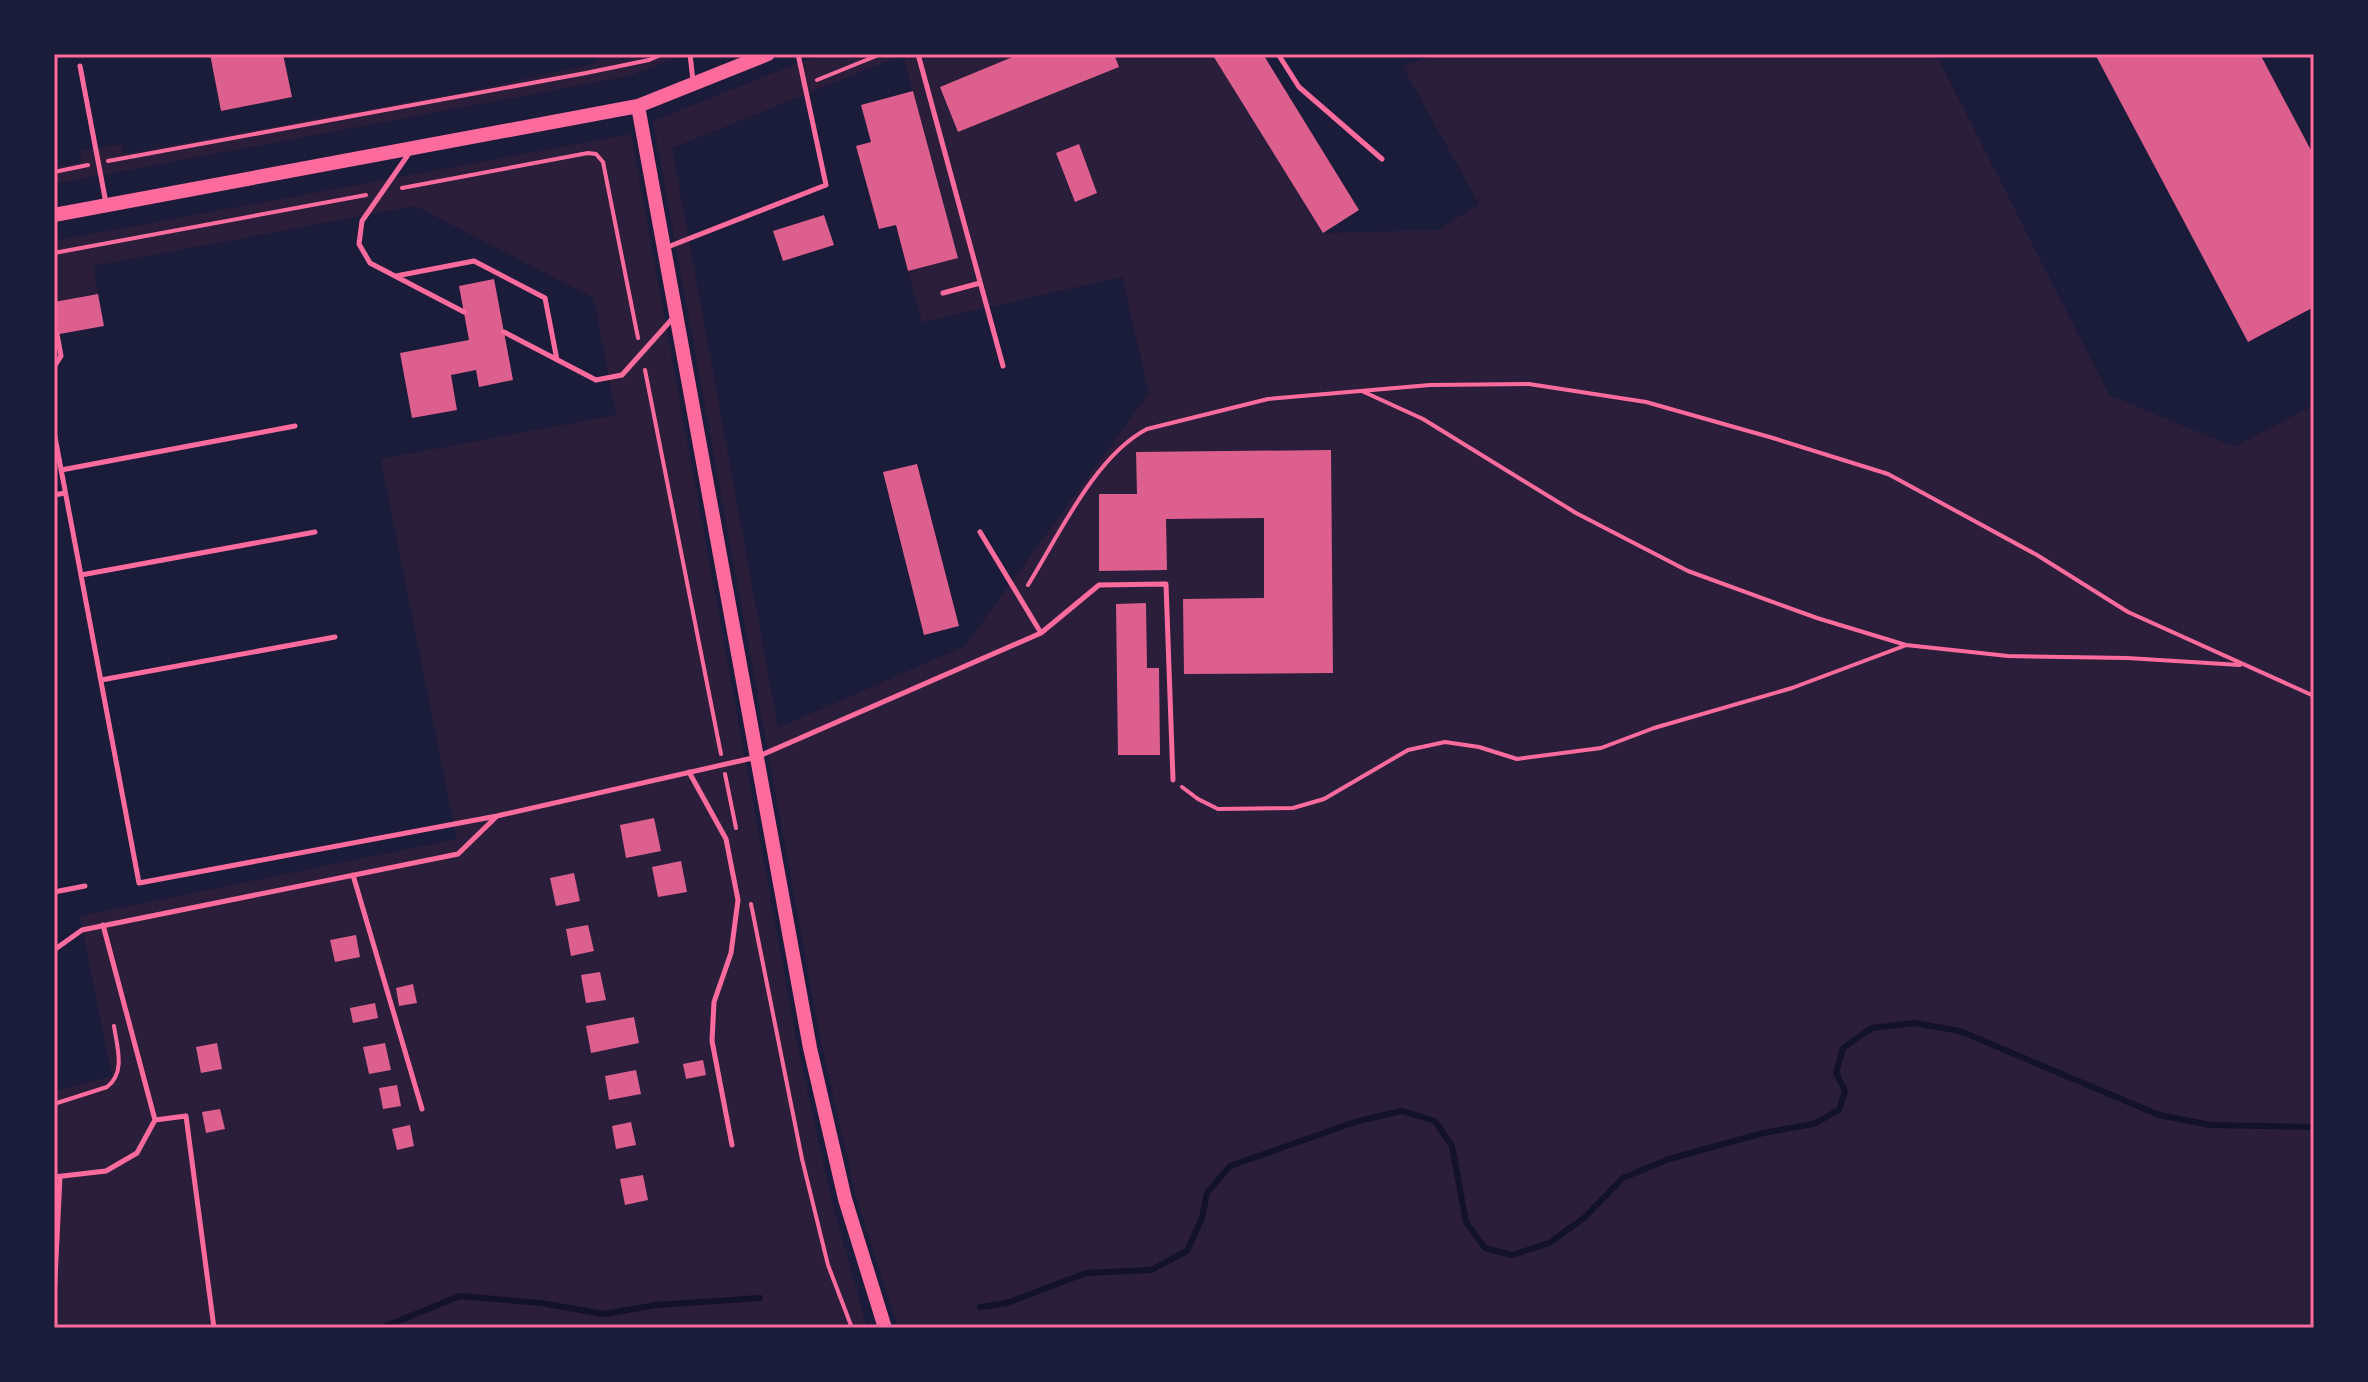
<svg xmlns="http://www.w3.org/2000/svg" width="2368" height="1382" font-family="'Source Sans 3',sans-serif">
  <style>
    .green { fill: #2a1e3b; fill-rule: evenodd }
    .lines { fill: none; stroke-linecap: round; stroke-linejoin: round }
    .stream { stroke: #12122b; stroke-width: 6 }
    .building { fill: #dd5f8e }
    .path { stroke: #ff6b9d; stroke-width: 4 }
    .service { stroke: #ff6b9d; stroke-width: 5 }
    .tertiary { stroke: #ff6b9d; stroke-width: 14 }
    .neatline { fill: none; stroke: #ff6b9d; stroke-width: 3 }
  </style>
  <rect width="100%" height="100%" fill="#1b1b3a"/>
  <path class="green" d="M600,54H686L629,76L54,184V167L82,162L80,151L122,144L124,154L464,92L594,64Z
    M821,54H1212L1323,233L1438,230L1479,204L1403,67L1435,54H1936L2109,395L2234,447L2314,405V1328H898L856,1196L821,1042L653,121ZM903,55L958,257L908,271L922,322L1122,277L1149,393L965,646L778,728L672,148Z
    M631,134L798,1049L833,1206L867,1328H54V1091L112,1076L80,916L457,839L381,459L616,415L594,298L415,206L93,266L98,294L54,302V241Z"/>
  <g class="lines">
    <path class="stream" d="M980,1307L1007,1303L1086,1273L1151,1270L1187,1251L1202,1218L1207,1193L1230,1166L1358,1121L1402,1111L1435,1121L1452,1146L1466,1222L1485,1248L1512,1255L1549,1243L1584,1218L1623,1178L1669,1159L1763,1133L1813,1124L1839,1110L1845,1091L1836,1073L1843,1048L1872,1028L1914,1023L1960,1031L2159,1115L2210,1125L2314,1127
      M381,1328L460,1296L541,1303L604,1314L656,1305L760,1298"/>
  </g>
  <path class="building" d="M210,54H283L292,97L221,111Z
    M1020,54H1114L1119,67L958,132L940,87Z
    M1212,54H1263L1359,210L1323,233Z
    M2095,54H2260L2314,156V307L2248,342Z
    M913,91L958,258L908,271L896,225L879,229L856,146L871,142L861,105Z
    M1079,144L1097,193L1075,202L1056,153Z
    M824,215L834,245L783,261L773,231Z
    M494,279L513,380L479,387L476,370L451,375L457,410L412,418L400,353L469,340L459,286Z
    M98,294L104,326L54,335V302Z
    M1331,450L1333,673L1184,674L1183,599L1264,598V518L1166,519L1167,570L1099,571V494H1137L1136,452Z
    M917,464L959,626L924,635L883,472Z
    M1146,603L1147,668H1159L1160,755H1118L1116,604Z
    M654,818L661,851L626,858L620,825Z
    M681,861L687,892L658,897L652,867Z
    M574,873L580,901L556,906L550,878Z
    M588,925L594,951L571,956L566,929Z
    M356,935L360,957L335,962L330,940Z
    M600,972L606,1000L586,1003L581,975Z
    M413,984L417,1003L399,1006L396,988Z
    M375,1003L378,1018L353,1023L350,1008Z
    M634,1017L639,1043L591,1053L586,1026Z
    M217,1043L222,1069L201,1073L196,1047Z
    M385,1043L391,1070L369,1074L363,1047Z
    M703,1060L706,1075L686,1079L683,1064Z
    M636,1070L641,1094L609,1100L605,1076Z
    M397,1085L401,1106L383,1109L379,1088Z
    M220,1109L225,1129L206,1133L202,1112Z
    M631,1122L636,1145L616,1149L612,1126Z
    M410,1125L414,1146L397,1150L392,1129Z
    M643,1175L648,1200L625,1205L620,1179Z"/>
  <g class="lines">
    <path class="path" d="M817,80L881,54
      M108,161L586,73L649,60L663,54
      M54,172L88,165
      M402,188L588,153L596,154L603,162L638,338
      M54,253L366,195
      M645,370L721,754
      M1364,392L1423,419L1576,513L1688,571L1817,618L1906,645L2008,656L2127,658L2240,665
      M1028,585C1059,535 1095,456 1147,429L1268,399L1430,385L1529,384L1646,402L1773,438L1888,474L2037,555L2128,612L2314,696
      M725,774L736,828
      M1182,787L1198,799L1218,809L1293,808L1324,799L1408,750L1445,742L1479,747L1517,759L1601,748L1654,728L1792,688L1904,646
      M751,904L802,1159L828,1265L852,1328
      M54,1104L107,1087C126,1073 117,1047 114,1026"/>
    <path class="service" d="M690,54L693,81
      M918,54L1003,366
      M1278,54L1299,87L1382,159
      M80,66L106,203
      M410,152L362,221L359,244L370,263L464,312
      M665,248L826,185L798,54
      M396,276L474,261L545,298L557,360
      M943,293L980,283
      M504,332L596,380L622,375L673,318
      M54,367L61,356L57,334
      M54,432L139,883L497,816L757,757L1041,633L1099,585L1166,584L1173,780
      M61,470L295,426
      M54,495L65,493
      M980,532L1041,633
      M81,575L315,532
      M101,680L335,637
      M689,772L726,839L738,900L731,953L714,1002L712,1041L732,1145
      M353,875L422,1109
      M54,892L85,886
      M103,925L155,1120
      M54,950L82,930L458,854L496,817
      M155,1120L186,1116L214,1328
      M54,1177L106,1171L137,1153L155,1120
      M54,1299L60,1177"/>
    <path class="tertiary" d="M638,106L810,1048L845,1199L885,1328
      M54,215L638,106L768,54"/>
  </g>
  <rect width="2368" height="1382" fill="none" stroke="#1b1b3a" stroke-width="112"/>
  <rect x="56" y="56" width="2256" height="1270" class="neatline"/>
</svg>
